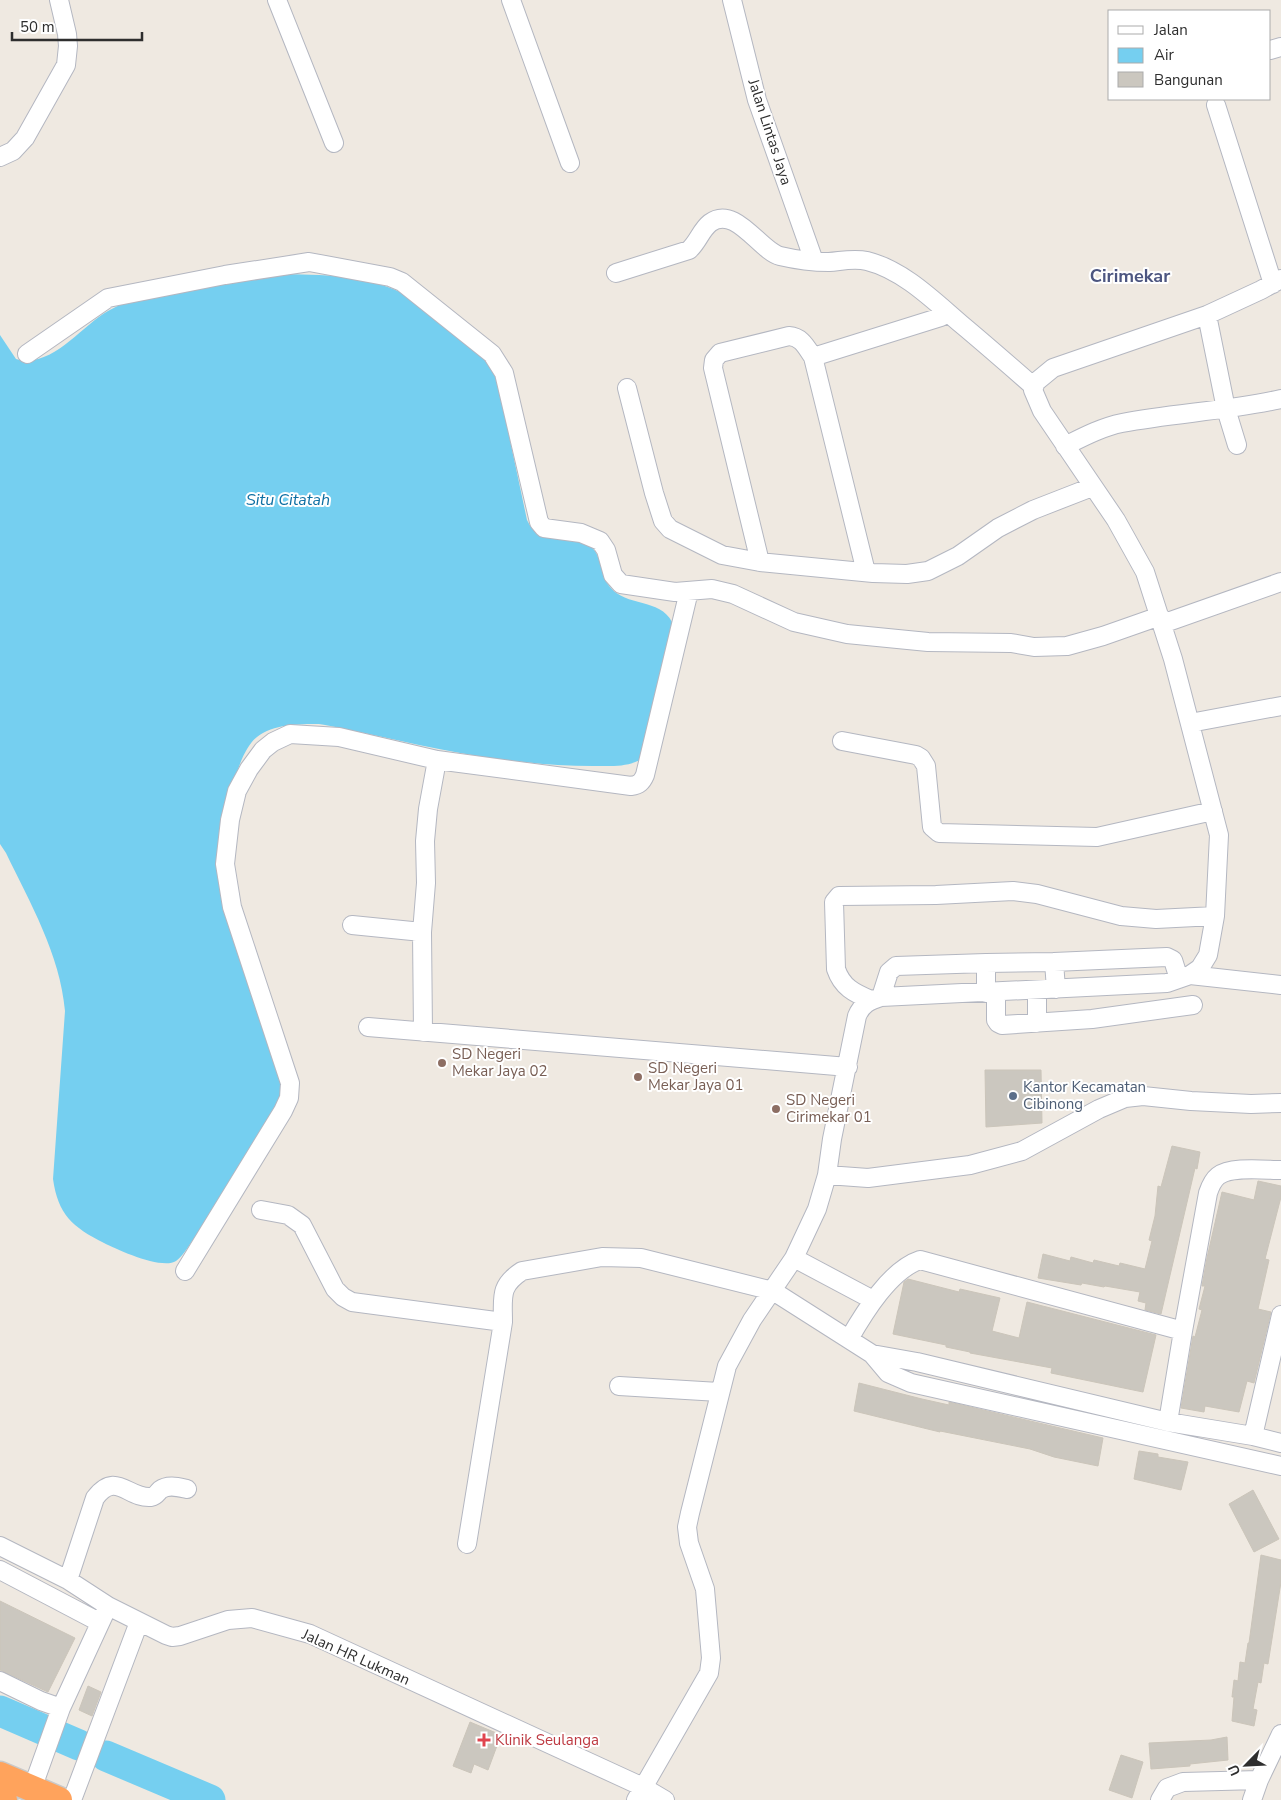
<svg xmlns="http://www.w3.org/2000/svg" width="1281" height="1800" font-family="'Nunito Sans',sans-serif">
  <style>
    .water { fill: #75cff0 }
    .lines { fill: none; stroke-linecap: round; stroke-linejoin: round }
    .river { stroke: #75cff0; stroke-width: 31 }
    .building { fill: #cbc7bf; stroke: #cbc5ba }
    .minor-casing { stroke: #b4b7c1; stroke-width: 20 }
    .highway-casing { stroke: #c9c9c9; stroke-width: 29 }
    .minor { stroke: #fff; stroke-width: 18 }
    .highway { stroke: #ffa35c; stroke-width: 26 }
    .education-dot { fill: #8d6e63; stroke: #fff; stroke-width: 2 }
    .service-dot { fill: #5c6f8a; stroke: #fff; stroke-width: 2 }
    .health-dot { fill: #e0444e; stroke: #fff; stroke-width: 2 }
    .labels { text-anchor: middle; dominant-baseline: central; stroke-width: 4; stroke-linejoin: round; paint-order: stroke }
    .street-label { font-size: 15px; fill: #2e2e2e; stroke: #fff }
    .education-label { font-size: 15px; fill: #785e54; stroke: #fff; text-anchor: start }
    .service-label { font-size: 15px; fill: #4e5e75; stroke: #fff; text-anchor: start }
    .health-label { font-size: 15px; fill: #be3a42; stroke: #fff; text-anchor: start }
    .water-label { font-size: 16px; font-style: italic; fill: #0d6fa3; stroke: #fff }
    .quarter-label { font-size: 18px; font-weight: bold; fill: #4d5680; stroke: #fff }
  </style>
  <rect width="100%" height="100%" fill="#efe9e1"/>
  <path class="water" d="M276,274C322,275 368,274 408,296L488,362L495,374L500,393L527,520C539,547 563,534 584,542C604,551 598,573 610,587C626,607 660,598 672,622L647,755C632,768 612,766 593,766C535,766 476,757 419,745C395,740 370,734 345,729C336,727 327,725 319,724C299,724 273,724 257,737C234,756 227,816 222,844L285,1092C256,1140 230,1189 197,1234C191,1242 184,1255 176,1261C162,1270 118,1250 104,1243C72,1227 58,1214 53,1179L65,1011C60,954 30,903 6,853L0,844V335L16,359C52,369 81,326 108,311C132,297 159,295 185,290C216,285 246,280 276,274Z"/>
  <g class="lines">
    <path class="river" d="M0,1711L79,1745
      M106,1756L210,1800"/>
  </g>
  <path class="building" d="M985,1070H1041L1042,1123L986,1127Z
    M1172,1146L1200,1152L1197,1169L1195,1168L1161,1314L1145,1310L1146,1303L1138,1301L1140,1292L1105,1286L1104,1287L1082,1283L1081,1285L1038,1278L1043,1254L1070,1261L1071,1257L1093,1263L1094,1260L1119,1266L1120,1263L1145,1269L1152,1241L1149,1240L1155,1216L1158,1186L1161,1187Z
    M1258,1181L1281,1186V1197L1265,1259L1269,1260L1258,1309L1271,1312L1254,1383L1247,1381L1239,1412L1205,1406L1204,1412L1181,1408L1193,1336L1195,1337L1202,1310L1199,1309L1205,1286H1202L1207,1258L1222,1192L1254,1200Z
    M908,1279L959,1292L960,1289L1000,1298L992,1331L1019,1338L1027,1302L1156,1335L1143,1392L1051,1373L1052,1368L970,1353V1352L946,1347V1345L893,1334L904,1282Z
    M859,1383L922,1399L949,1405V1402L1103,1438L1098,1466L1054,1457L1030,1449L940,1431V1432L854,1411Z
    M1139,1451L1158,1454V1457L1188,1462L1181,1490L1134,1479Z
    M1253,1490L1279,1539L1254,1552L1229,1504Z
    M1261,1555L1281,1560V1582L1268,1664L1264,1663L1261,1683L1258,1682L1253,1709L1257,1710L1254,1726L1232,1721L1234,1697H1232L1234,1680L1238,1681L1240,1662L1245,1663L1248,1643H1249Z
    M0,1601L75,1638L48,1692L0,1670Z
    M88,1686L101,1692L92,1716L79,1710Z
    M470,1722L501,1735L488,1770L474,1764L471,1773L453,1766Z
    M1227,1737L1228,1760L1190,1764V1766L1151,1769L1149,1743L1211,1740Z
    M1121,1755L1143,1762L1132,1798L1109,1790Z"/>
  <g class="lines">
    <g class="minor-casing">
      <path id="minor" d="M277,0L334,143
        M511,0L570,163
        M732,0L757,100L814,261
        M1270,50L1281,47
        M1216,105L1273,284
        M0,157L13,151L25,138L66,65L68,46L67,34L59,0
        M616,273L689,250C698,242 701,230 710,223C735,204 760,251 780,256C797,260 812,262 829,262C842,261 854,258 867,261C903,270 933,300 961,324C985,344 1009,365 1033,386
        M1207,315L1226,409L1237,445
        M27,354L108,298L225,275L309,262L390,277L402,282L492,354L504,373L539,522L544,528L581,533L600,541L606,550L613,575L621,584L675,592L712,589L733,594L794,622L847,634L928,642L1011,643L1034,647L1067,646L1103,636L1160,616
        M813,357L866,572
        M627,388L654,493L663,521L670,529L722,555L760,562L873,573L907,574L928,571L958,556L998,528L1033,510L1092,487
        M1065,446C1083,437 1102,427 1122,423C1174,413 1228,411 1281,399
        M760,562L713,368L714,360L720,353L789,336C802,337 806,347 813,357L941,317
        M1162,624L1281,582
        M1190,723L1281,706
        M842,741L916,755L921,758L926,766L932,827L939,833L1097,837L1213,811
        M352,925L422,932
        M1190,975L1281,985
        M1056,989L1054,962L1167,957L1173,960L1179,979
        M1037,990V1023
        M986,993V963L1054,962
        M996,993V1020L998,1023L1002,1025L1092,1019L1193,1005
        M881,997L889,972L896,966L986,963
        M871,1000C854,993 842,987 836,969L834,902L839,896L936,895L1013,891L1037,894L1121,916L1156,919L1215,916
        M368,1027L848,1067
        M423,1032L422,932L426,883L425,841L428,809L437,760
        M827,1175L868,1178L970,1165L1022,1151L1099,1109L1125,1098L1143,1096L1191,1101L1251,1104L1281,1103
        M261,1210L288,1215L302,1225L335,1289L343,1297L352,1302L503,1322
        M794,1258L873,1300
        M185,1271L283,1111L289,1098L290,1083L232,907L225,864L230,820L237,791L249,769L263,750L273,742L290,734L339,737L437,760L631,786C639,785 642,782 645,775L689,591
        M849,1339C864,1313 890,1270 920,1260L1183,1331L1208,1193C1210,1187 1213,1180 1218,1176C1231,1166 1264,1170 1281,1170
        M872,1354L917,1362L1168,1422L1253,1436L1281,1443
        M619,1386L719,1392
        M1168,1422L1183,1331
        M1253,1436L1281,1315
        M467,1544L503,1322C503,1297 499,1286 522,1271L602,1257L641,1258L773,1291L872,1354L888,1373L911,1383L1281,1466
        M0,1546L68,1580L108,1606L166,1635L172,1637L180,1636L228,1620L252,1618L310,1634L643,1787L665,1800
        M0,1570L99,1622
        M68,1580L95,1498C116,1470 128,1499 151,1497C156,1496 157,1493 160,1490C168,1484 178,1487 187,1489
        M0,1681L41,1701L61,1708
        M32,1789L61,1708L108,1606
        M72,1800L139,1622
        M636,1800L709,1673L711,1658L705,1589L689,1543L687,1527L690,1513L727,1366L752,1320L794,1258L817,1209L827,1175L832,1139L857,1016C862,1004 869,1001 881,997L1167,983L1190,975L1200,968L1208,955L1215,916L1219,835L1173,659L1145,572L1116,520L1042,411L1033,390L1036,382L1053,368L1207,315L1261,290L1281,279
        M1160,1800L1167,1788L1183,1782L1259,1780
        M1252,1800L1259,1780L1281,1734"/>
    </g>
    <g class="highway-casing">
      <path id="highway" d="M0,1775L59,1800
        M0,1799L4,1800"/>
    </g>
    <use href="#minor" class="minor"/>
    <use href="#highway" class="highway"/>
  </g>
  <g class="education-dot">
    <circle cx="442" cy="1063" r="5"/>
    <circle cx="638" cy="1077" r="5"/>
    <circle cx="776" cy="1109" r="5"/>
  </g>
  <circle class="service-dot" cx="1013" cy="1096" r="5"/>
  <path class="health-dot" d="M481.5 1732.5h5v5h5v5h-5v5h-5v-5h-5v-5h5z"/>
  <g class="labels">
    <g class="street-label">
      <text transform="translate(770 132) rotate(72)">Jalan Lintas Jaya</text>
      <text transform="translate(356 1657) rotate(24)">Jalan HR Lukman</text>
    </g>
    <g class="education-label">
      <text x="452" y="1054">SD Negeri<tspan x="452" dy="17">Mekar Jaya 02</tspan></text>
      <text x="648" y="1068">SD Negeri<tspan x="648" dy="17">Mekar Jaya 01</tspan></text>
      <text x="786" y="1100">SD Negeri<tspan x="786" dy="17">Cirimekar 01</tspan></text>
    </g>
    <g class="service-label">
      <text x="1023" y="1087">Kantor Kecamatan<tspan x="1023" dy="17">Cibinong</tspan></text>
    </g>
    <g class="health-label">
      <text x="495" y="1740">Klinik Seulanga</text>
    </g>
    <g class="water-label">
      <text x="288" y="500">Situ Citatah</text>
    </g>
    <g class="quarter-label">
      <text x="1130" y="276">Cirimekar</text>
    </g>
  </g>
  <rect x="1108" y="10" width="162" height="90" fill="#ffffff" stroke="#ababab"/>
  <rect x="1118" y="26" width="25" height="8" fill="#ffffff" stroke="#ababab"/>
  <text x="1154" y="35" font-size="15" fill="#2e2e2e">Jalan</text>
  <rect x="1118" y="48" width="25" height="15" fill="#75cff0" stroke="#ababab"/>
  <text x="1154" y="60" font-size="15" fill="#2e2e2e">Air</text>
  <rect x="1118" y="72" width="25" height="15" fill="#cbc7bf" stroke="#ababab"/>
  <text x="1154" y="85" font-size="15" fill="#2e2e2e">Bangunan</text>
  <g transform="translate(1246 1765) rotate(246)" stroke="#ffffff" stroke-width="4" paint-order="stroke">
  <path d="M0-4L9 19L0 12L-9 19Z" fill="#2e2e2e"/>
  <text y="-8" font-size="14" font-weight="bold" text-anchor="middle" fill="#2e2e2e">U</text>
  </g>
  <path d="M12 32v8h130v-8" fill="none" stroke="#2e2e2e" stroke-width="2.5"/>
  <text x="20" y="32" font-size="15" fill="#2e2e2e" stroke="#ffffff" stroke-width="4" paint-order="stroke">50 m</text>
</svg>
